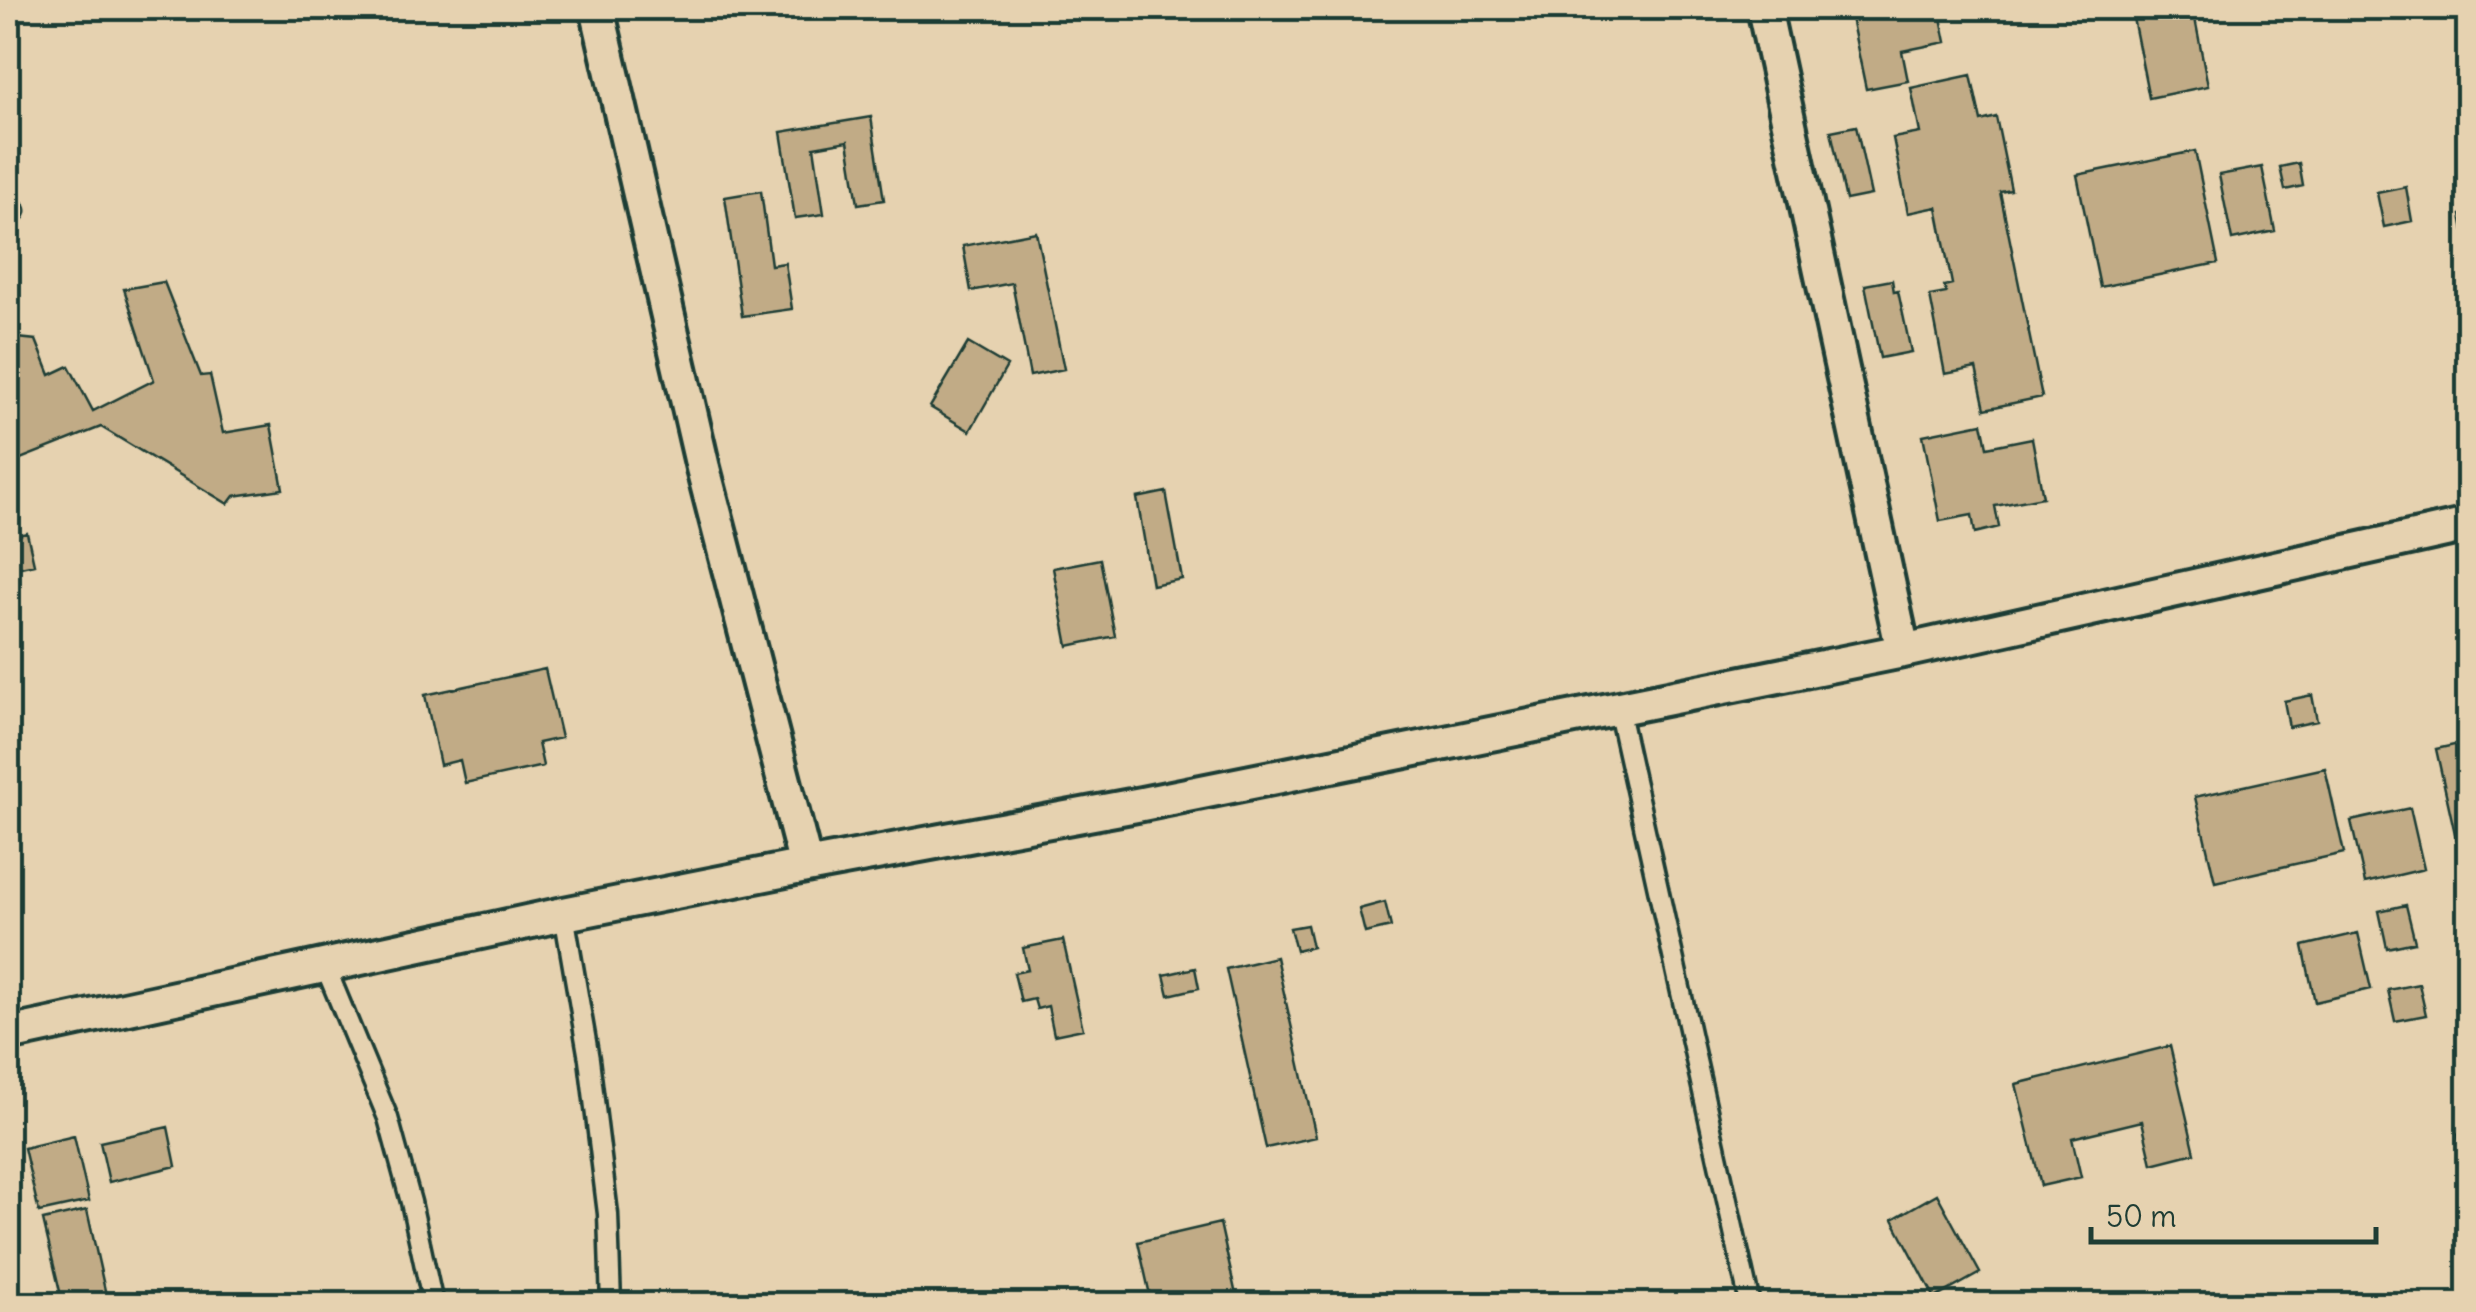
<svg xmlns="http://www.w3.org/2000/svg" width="2476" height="1312" font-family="Delius,sans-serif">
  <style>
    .building { fill: #c1ab86; stroke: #1f3d34; stroke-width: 2.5 }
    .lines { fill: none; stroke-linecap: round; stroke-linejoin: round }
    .service-casing { stroke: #1f3d34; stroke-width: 25 }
    .minor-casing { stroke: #1f3d34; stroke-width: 40 }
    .service { stroke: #e6d2b0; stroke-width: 18 }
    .minor { stroke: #e6d2b0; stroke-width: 32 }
  </style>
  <rect width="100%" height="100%" fill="#e6d2b0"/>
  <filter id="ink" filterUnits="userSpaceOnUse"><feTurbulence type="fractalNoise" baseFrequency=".01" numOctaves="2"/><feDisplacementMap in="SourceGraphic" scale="20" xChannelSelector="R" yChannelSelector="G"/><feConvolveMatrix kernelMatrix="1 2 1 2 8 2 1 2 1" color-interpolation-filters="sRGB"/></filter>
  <g filter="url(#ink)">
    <path class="building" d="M1849,8H1939L1946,42L1902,51L1908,81L1866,89Z
      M2131,8H2193L2208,86L2149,98Z
      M1971,75L1981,121L1996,117L2011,190L2000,192L2042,397L1985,409L1976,368L1945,374L1930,296L1946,293L1944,286L1952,284L1937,207L1908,213L1893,138L1920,133L1911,88Z
      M871,117L884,200L858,204L848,141L814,147L824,214L795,218L781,132Z
      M1856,126L1871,195L1846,200L1831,131Z
      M2195,151L2218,263L2100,287L2077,175Z
      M2299,163L2303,186L2285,190L2280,167Z
      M2262,167L2275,231L2232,240L2219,175Z
      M2406,187L2412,221L2384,227L2377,193Z
      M761,191L771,265L785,263L792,309L742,316L725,197Z
      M2468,213V251L2461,215Z
      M1036,232L1064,369L1030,376L1012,283L971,291L963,246Z
      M1892,280L1894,292L1898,291L1911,352L1880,358L1865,285Z
      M164,282L201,376L210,375L223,433L271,425L283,489L234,496L228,504L101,427L8,464V337L36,340L50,375L69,366L93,411L154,380L124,289Z
      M968,343L1007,366L970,431L930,407Z
      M1982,423L1987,447L2032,438L2043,497L1995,506L1999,527L1975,533L1972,515L1940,521L1923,435Z
      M1166,492L1182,579L1152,585L1137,498Z
      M27,533L34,564L8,570V537Z
      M1100,559L1115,636L1068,646L1053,568Z
      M545,669L561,738L538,743L543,766L465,783L460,760L440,765L425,695Z
      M2312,695L2317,721L2289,727L2284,701Z
      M2468,742V854L2460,856L2436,749Z
      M2325,768L2344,853L2215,882L2195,797Z
      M2410,808L2424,869L2365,883L2351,821Z
      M1385,902L1391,927L1365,933L1359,909Z
      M2406,905L2415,942L2387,948L2379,911Z
      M1307,925L1312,947L1296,951L1290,928Z
      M2358,933L2371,989L2315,1002L2303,946Z
      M1063,940L1083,1029L1054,1035L1048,1006L1037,1009L1034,999L1021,1002L1014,973L1028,970L1023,948Z
      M1276,957L1316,1137L1266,1148L1226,969Z
      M1195,968L1199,988L1169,995L1164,975Z
      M2419,984L2426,1015L2395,1021L2388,990Z
      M2170,1046L2195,1153L2152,1164L2142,1121L2072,1138L2081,1177L2041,1186L2016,1084Z
      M168,1127L176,1166L109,1182L100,1142Z
      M2468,1131V1163L2465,1164L2457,1134Z
      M74,1136L89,1201L39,1212L24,1148Z
      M1937,1194L1980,1273L1935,1298L1893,1219Z
      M87,1210L108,1304H63L43,1220Z
      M1220,1223L1238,1304H1152L1138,1242Z"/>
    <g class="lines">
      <g class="service-casing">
        <path id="service" d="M8,213L15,211
          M1618,708L1750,1304
          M564,914L589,1059L608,1214L611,1304
          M325,966L388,1118L411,1202L433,1304"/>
      </g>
      <g class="minor-casing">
        <path id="minor" d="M597,8L703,468L806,866
          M1764,8L1903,651
          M8,1034L564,914L806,866L1142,804L1903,651L2468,525"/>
      </g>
      <use href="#service" class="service"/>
      <use href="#minor" class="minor"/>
    </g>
  </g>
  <rect width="2476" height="1312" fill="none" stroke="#e6d2b0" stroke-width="40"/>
  <rect x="20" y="20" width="2436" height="1272" fill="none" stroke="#1f3d34" stroke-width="4" filter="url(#ink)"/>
  <path d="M2091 1227v15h285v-15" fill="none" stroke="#1f3d34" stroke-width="5"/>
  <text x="2106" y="1227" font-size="30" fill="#1f3d34" stroke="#e6d2b0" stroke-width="8" paint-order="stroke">50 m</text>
</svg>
